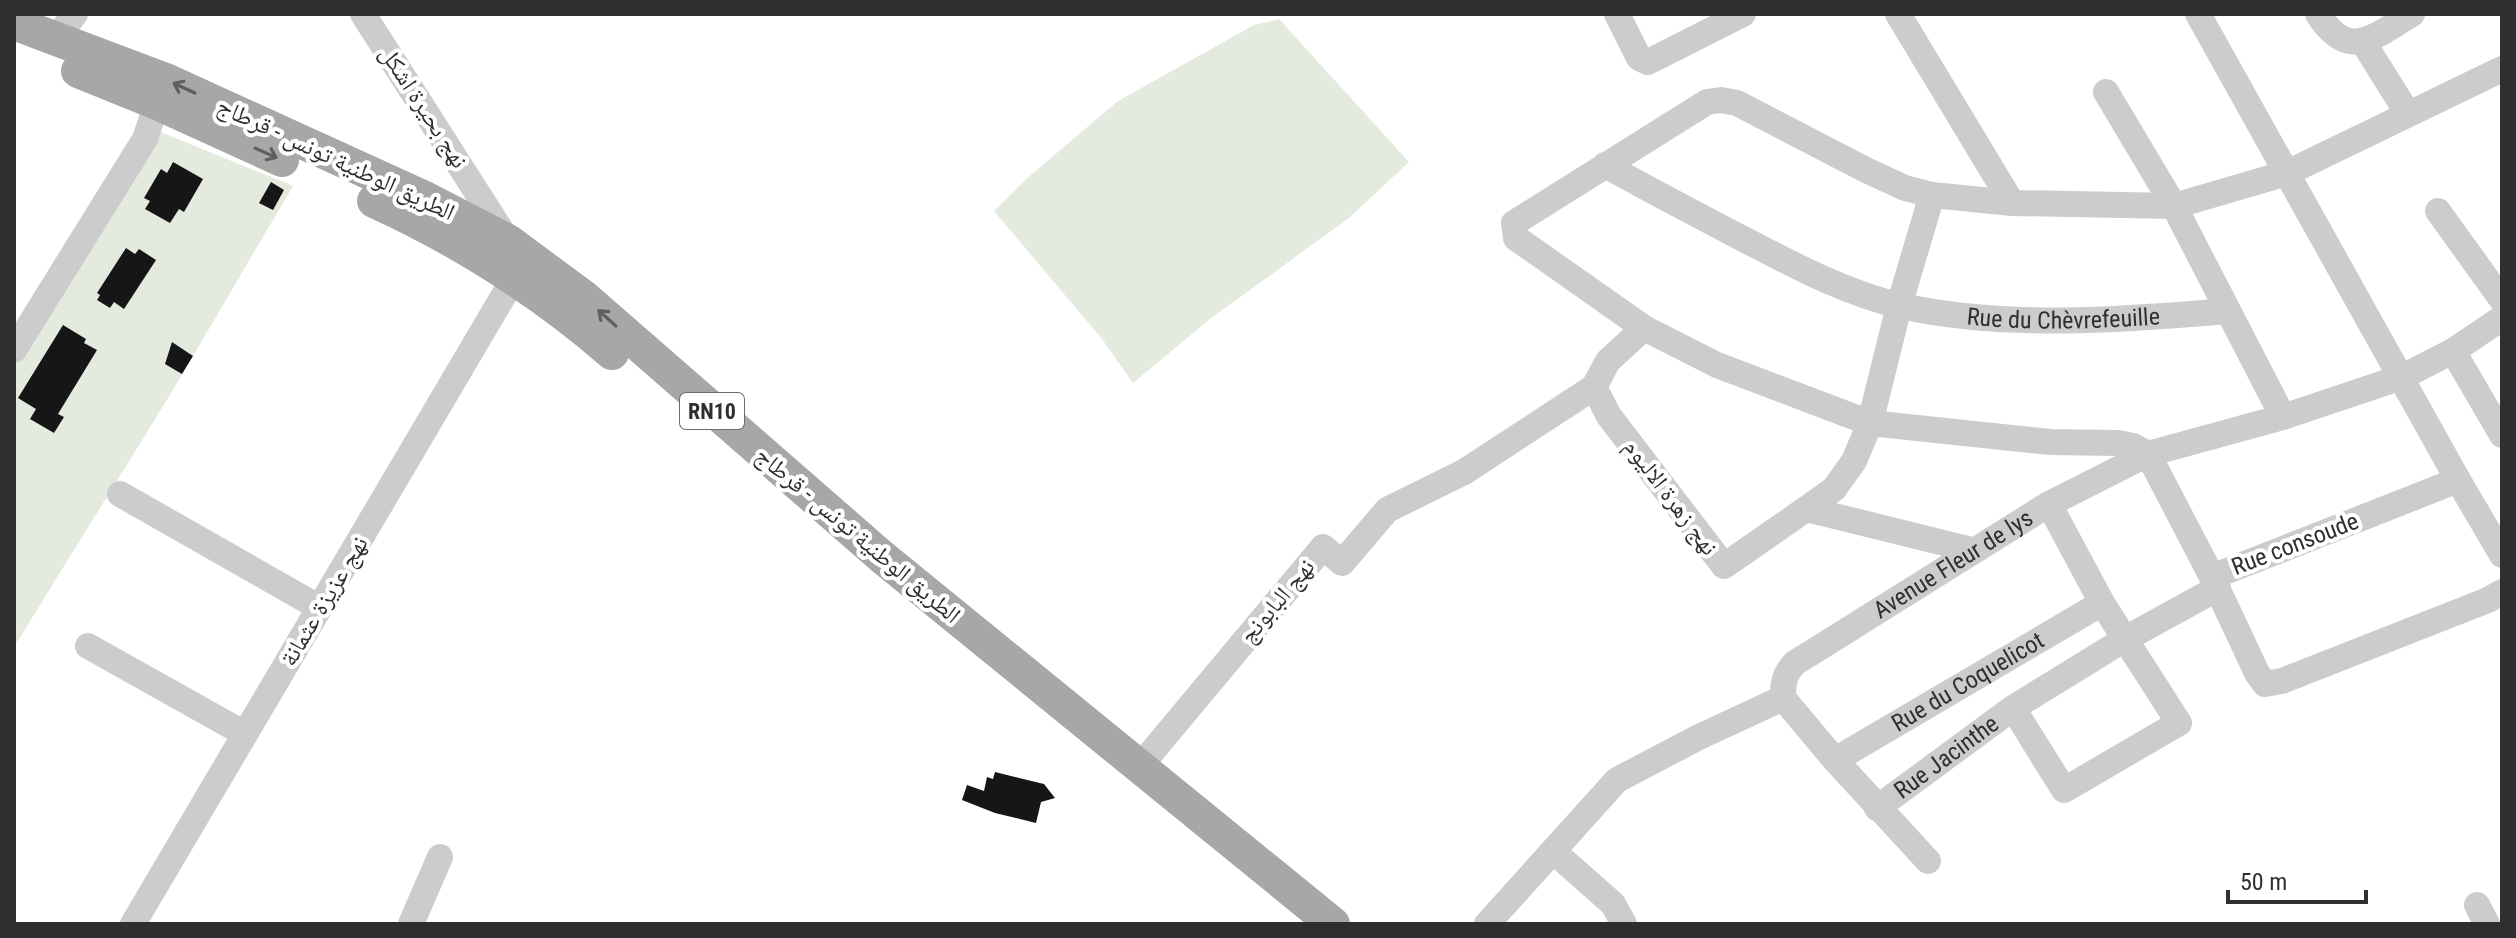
<svg xmlns="http://www.w3.org/2000/svg" width="2516" height="938" font-family="'Roboto Condensed','Noto Naskh Arabic',sans-serif">
  <style>
    .green { fill: #e5eade }
    .building { fill: #161616 }
    .lines { fill: none; stroke-linecap: round; stroke-linejoin: round }
    .minor { stroke: #ccc; stroke-width: 26 }
    .major { stroke: #a7a7a7; stroke-width: 34 }
    .oneway { stroke: #5f5f5f }
    .labels { text-anchor: middle; dominant-baseline: central; stroke-width: 8; stroke-linejoin: round; paint-order: stroke }
    .shield { fill: #fff; stroke: #6d6d6d; stroke-width: 2 }
    .shield-label { font-size: 22px; font-weight: bold; fill: #2f2f2f }
    .street-label { font-size: 24px; fill: #2f2f2f; stroke: #fff }
  </style>
  <rect width="100%" height="100%" fill="#fff"/>
  <path class="green" d="M1279,19L1409,162L1349,218L1210,319L1133,383L1102,339L994,211L1025,180L1118,101L1254,25Z
    M156,130L293,186L170,395L14,647V360Z"/>
  <path class="building" d="M173,162L203,179L184,212L179,209L170,223L145,209L150,201L144,198L161,169L167,173Z
    M271,182L284,190L273,210L259,203Z
    M126,248L135,254L139,249L156,260L124,309L114,302L110,308L97,300L100,295L97,293Z
    M63,325L86,339L84,343L97,350L58,414L64,417L54,433L30,419L36,409L18,398Z
    M172,342L193,356L182,374L165,364Z
    M995,772L1044,784L1055,798L1041,802L1036,823L995,813L962,800L967,785L984,791L987,777L993,779Z"/>
  <g class="lines">
    <g class="minor">
      <path d="M1617,14L1639,58L1648,62L1743,14"/>
      <path d="M1898,14L2012,203"/>
      <path d="M2198,14L2458,480L2502,555"/>
      <path d="M2318,14C2349,63 2374,36 2412,14"/>
      <path d="M56,38L75,14"/>
      <path d="M2363,42L2408,114"/>
      <path d="M2106,92L2174,206L2283,417"/>
      <path id="s1" d="M1605,165C1655,193 1705,219 1755,245C1801,269 1850,294 1901,306C2007,329 2121,320 2228,311"/>
      <path d="M2438,211L2502,300"/>
      <path d="M1644,328L1608,361L1594,387L1609,416L1724,566L1806,509L1972,550"/>
      <path d="M14,350L145,139L157,103"/>
      <path d="M2453,351L2502,435"/>
      <path d="M2458,480L2212,577L2257,673L2265,684L2282,681L2488,600L2502,592"/>
      <path d="M120,494L320,608"/>
      <path d="M1806,509L1834,489L1854,461L1870,423L1899,306L1932,195"/>
      <path d="M2212,577L2148,454L2133,446L2118,443L2050,442L1870,423L1717,365L1644,328L1516,238L1514,223L1707,102L1721,100L1737,103L1866,170L1905,188L1932,195L2012,203L2174,206L2287,173L2502,69"/>
      <path d="M88,646L245,734"/>
      <path d="M1783,698L1835,760L1928,861"/>
      <path d="M2013,708L2125,639L2218,588"/>
      <path id="s2" d="M1835,760L2102,603"/>
      <path d="M1140,766L1323,547L1342,563L1387,510L1464,472L1594,387"/>
      <path id="s3" d="M1877,808L2013,708L2064,790L2179,723L2102,603L2049,504"/>
      <path d="M1553,851L1613,904L1624,924"/>
      <path d="M2477,905L2487,924"/>
      <path d="M133,924L514,278L508,241L363,14"/>
      <path d="M411,924L440,857"/>
      <path id="s4" d="M1487,924L1617,780L1699,737L1783,698C1783,683 1784,674 1795,663L2049,504L2148,454L2283,417L2402,377L2453,351L2502,318"/>
    </g>
    <path class="major" d="M14,23L168,81L427,199L508,241L585,298L882,557L1333,924
      M78,71L157,103L282,160
      M374,201C460,240 541,292 612,353"/>
  </g>
  <defs><path id="oneway-shaft" d="M-6 0H5M1.5-3L5.5 0L1.5 3" fill="none" stroke-width="1.6" stroke-linecap="round" stroke-linejoin="round" transform="scale(2)"/></defs>
  <g class="oneway">
    <use href="#oneway-shaft" transform="translate(184 88) rotate(-155)"/>
    <use href="#oneway-shaft" transform="translate(266 153) rotate(24)"/>
    <use href="#oneway-shaft" transform="translate(607 318) rotate(-138)"/>
  </g>
  <g class="labels">
    <rect class="shield" x="680" y="393" width="64" height="36" rx="6"/>
    <g class="shield-label">
      <text x="712" y="411">RN10</text>
    </g>
    <g class="street-label">
      <text transform="translate(424 107) rotate(57)">نهج بحيرة اشكل</text>
      <text transform="translate(336 159) rotate(25)">الطريق الوطنية تونس - قرطاج</text>
      <text stroke="none"><textPath href="#s1" startOffset="492">Rue du Chèvrefeuille</textPath></text>
      <text transform="translate(1671 497) rotate(53)">نهج زهرة الاليوم</text>
      <text transform="translate(858 535) rotate(40)">الطريق الوطنية تونس - قرطاج</text>
      <text transform="translate(2295 544) rotate(-21)">Rue consoude</text>
      <text stroke="none"><textPath href="#s4" startOffset="604">Avenue Fleur de lys</textPath></text>
      <text transform="translate(324 601) rotate(-59)">نهج عزيزة عثمانة</text>
      <text transform="translate(1277 601) rotate(-50)">نهج البابونج</text>
      <text stroke="none"><textPath href="#s2" startOffset="154">Rue du Coquelicot</textPath></text>
      <text stroke="none"><textPath href="#s3" startOffset="86">Rue Jacinthe</textPath></text>
    </g>
  </g>
  <rect width="2516" height="938" fill="none" stroke="#2f2f2f" stroke-width="32"/>
  <path d="M2228 890v12h138v-12" fill="none" stroke="#2f2f2f" stroke-width="4"/>
  <text x="2240" y="890" font-size="24" fill="#2f2f2f" stroke="#ffffff" stroke-width="6" paint-order="stroke">50 m</text>
</svg>
